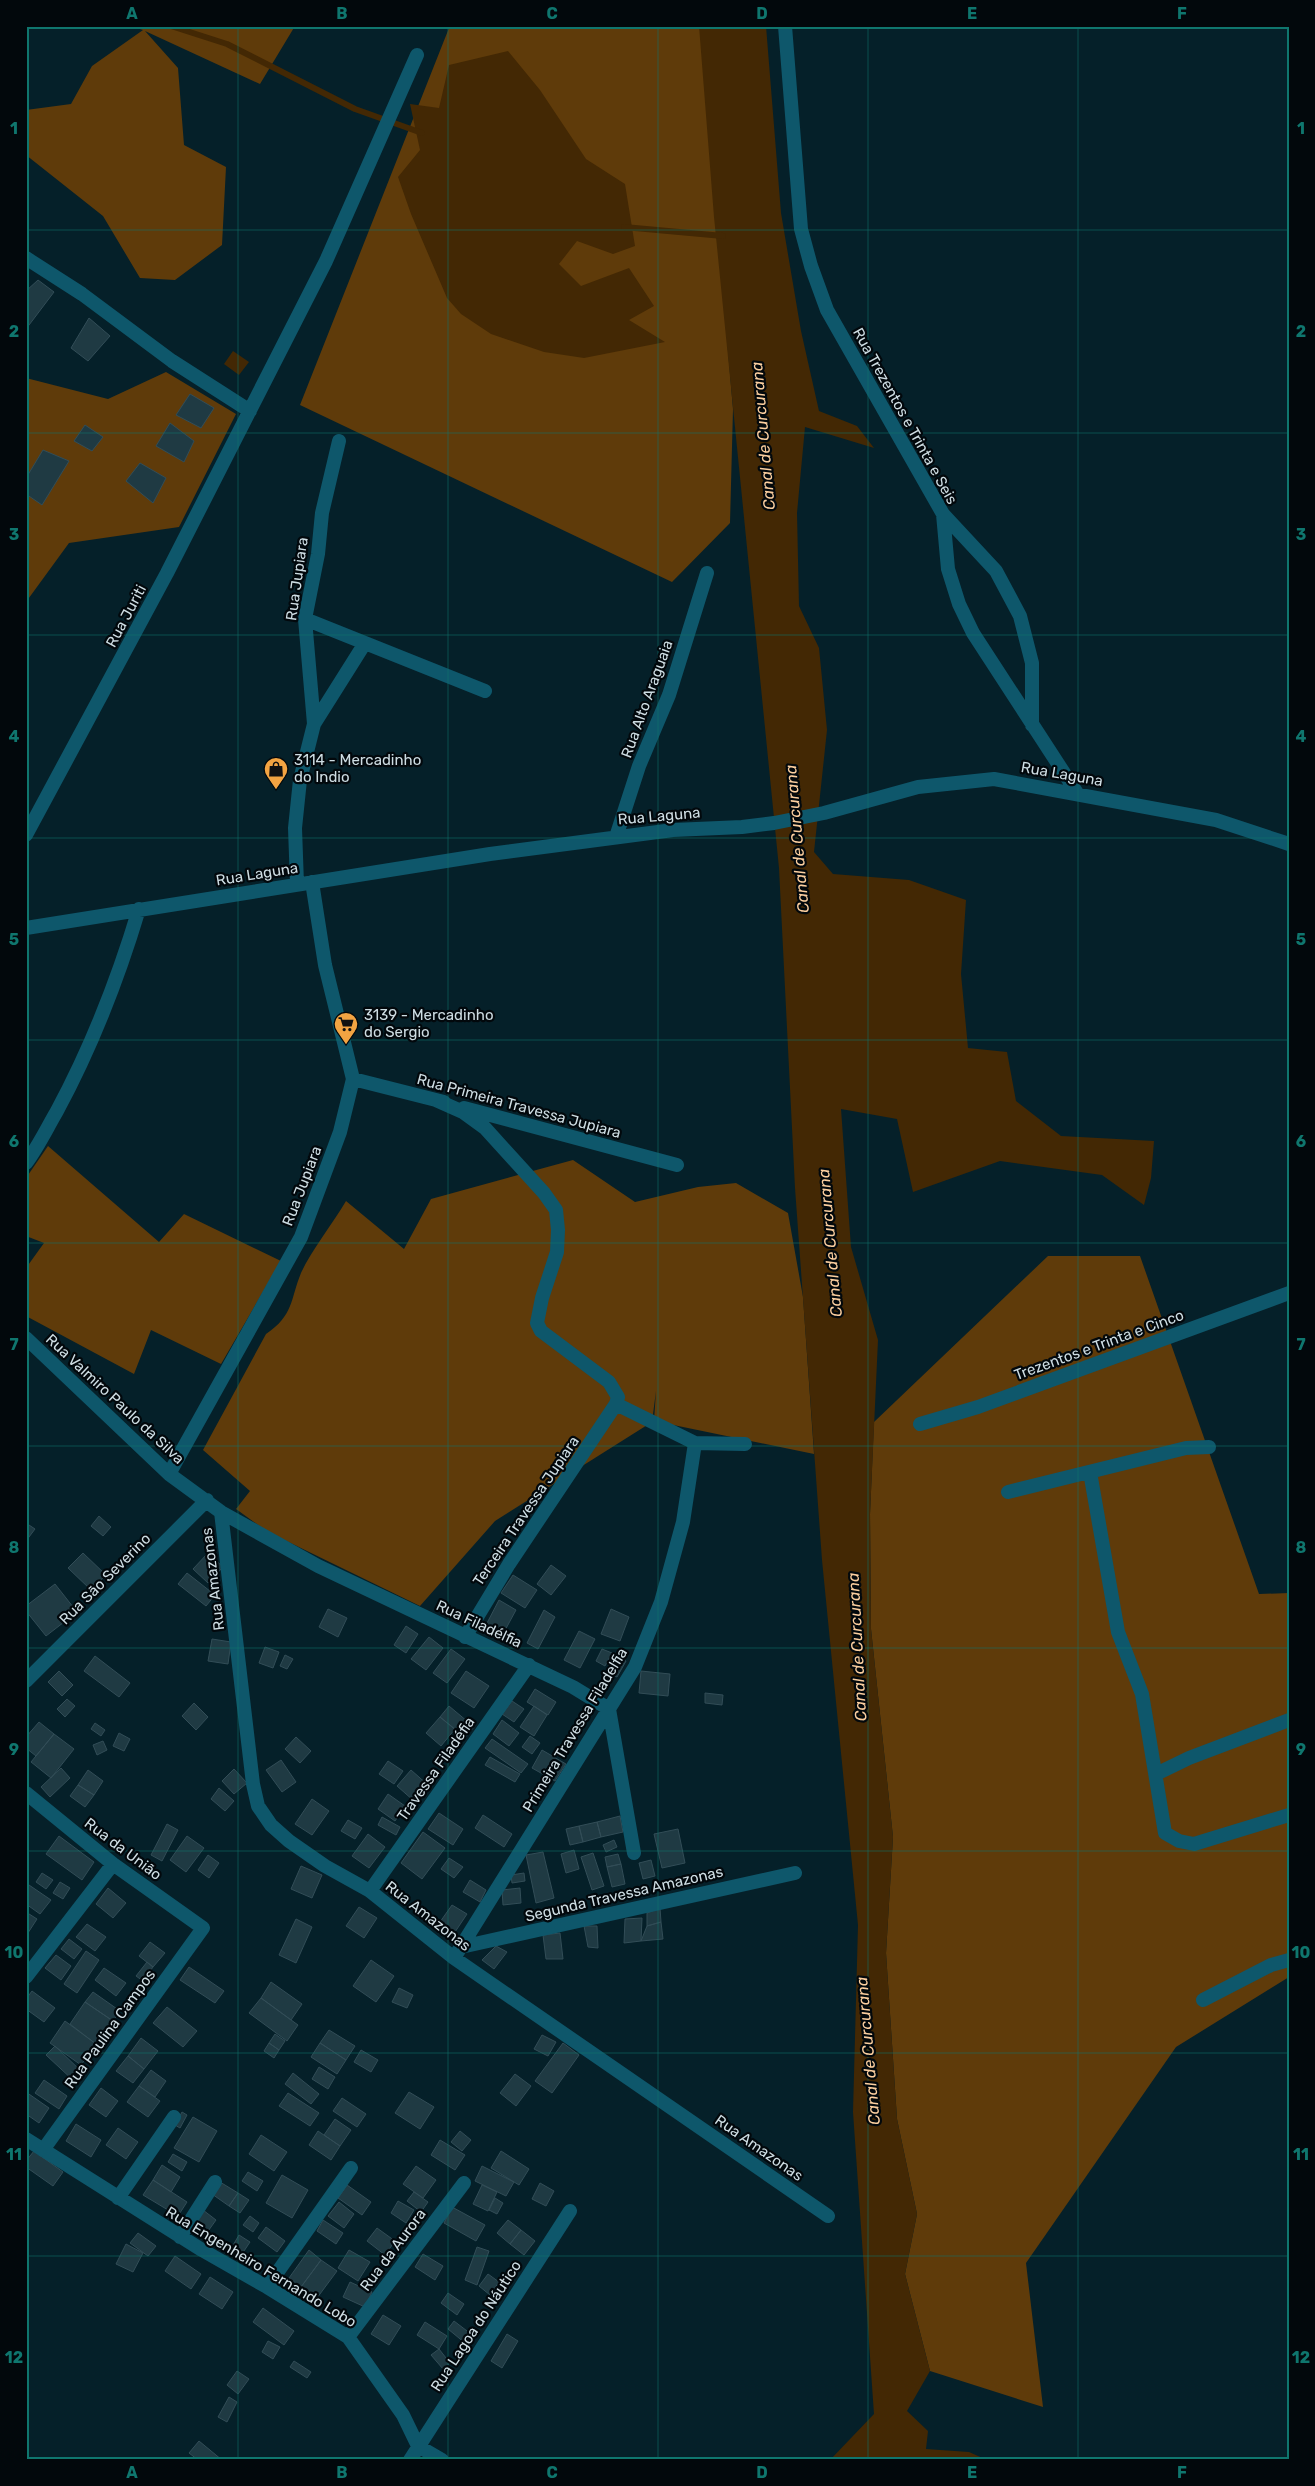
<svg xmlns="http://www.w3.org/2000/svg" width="1315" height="2486" font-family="Rubik,sans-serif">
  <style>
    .green { fill: #5f3b0a }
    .water { fill: #432804 }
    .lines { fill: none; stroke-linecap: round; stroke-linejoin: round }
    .stream { stroke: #432804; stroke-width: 6 }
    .building { fill: #1f3a43; stroke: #324d57 }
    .minor { stroke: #0e576b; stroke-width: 14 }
    .grid { fill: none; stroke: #0f766e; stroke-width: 1; stroke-opacity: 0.55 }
    .labels { text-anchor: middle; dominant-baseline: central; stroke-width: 4.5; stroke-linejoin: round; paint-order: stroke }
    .street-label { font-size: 15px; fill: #cedde3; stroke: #02080c }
    .poi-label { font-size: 15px; fill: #cedde3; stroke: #02080c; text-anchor: start }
    .water-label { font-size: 16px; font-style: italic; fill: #fccf9f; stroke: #02080c }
    .neatline { fill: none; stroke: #0f766e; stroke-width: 2 }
    .grid-label { font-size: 16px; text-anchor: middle; font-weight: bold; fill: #0f766e }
  </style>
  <rect width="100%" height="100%" fill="#052029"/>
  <path class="green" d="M130,26H295L260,84L145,31L178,68L184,145L226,167L222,245L175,280L140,278L103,216L26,155V110L71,104L92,66L143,30Z
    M444,26H700L733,409L730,523L672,582L300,405L449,28Z
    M166,372L236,414L179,527L69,543L26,602V378L108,399Z
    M48,1146L159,1242L184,1214L281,1261L221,1364L151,1330L134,1374L26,1316V1268L44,1243L26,1236V1178Z
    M573,1160L635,1202L698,1187L736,1183L788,1213L803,1297L814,1454L654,1421L656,1391L652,1422L495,1521L420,1606L268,1532L236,1509L250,1491L203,1450L266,1334C294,1315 290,1300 301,1273C311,1251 333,1223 346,1201L404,1249L431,1199Z
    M1048,1256H1140L1259,1594L1289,1593V1977L1176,2047L1026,2263L1043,2407L930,2371L905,2274L917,2214L897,2119L886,1953L893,1837L871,1629L870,1514L874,1422Z"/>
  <path class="water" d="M699,26H766L781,213L801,331L819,411L857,426L874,448L805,427L797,513L799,606L819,648L827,730L814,852L833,874L909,880L966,900L961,974L968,1048L1007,1052L1016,1101L1061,1136L1154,1141L1151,1178L1144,1205L1102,1175L1000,1161L913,1192L897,1119L841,1109L851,1247L878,1340L870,1514L871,1629L893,1837L886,1953L897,2119L917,2214L905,2274L930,2371L907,2411L928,2431L926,2449L969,2452L987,2460H830L874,2414L853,2112L858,1925L822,1560L795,1188L779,868L714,217Z
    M508,51L540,90L586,159L625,184L635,246L613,254L577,241L559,264L581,286L629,268L654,306L629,320L665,342L584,358L544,352L491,334L461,314L447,298L411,214L398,177L420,150L410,104L439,108L449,65Z
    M233,351L249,362L239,375L224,364Z"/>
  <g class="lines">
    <path class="stream" d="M171,26L227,44L355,109L422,133
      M624,227L723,236"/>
  </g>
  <path class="building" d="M38,280L54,292L26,329V291Z
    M89,318L110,336L88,361L71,348Z
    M190,394L214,408L201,428L176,415Z
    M170,423L194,441L184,462L156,446Z
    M85,425L103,437L92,451L74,441Z
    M43,450L69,461L42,505L26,494V478Z
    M140,463L166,478L153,503L126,481Z
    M99,1516L111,1527L103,1536L91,1526Z
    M26,1523L35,1529L26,1541Z
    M83,1553L106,1575L91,1590L68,1568Z
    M208,1553L223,1567L208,1583L193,1569Z
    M551,1565L566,1576L551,1595L537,1584Z
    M187,1573L215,1595L206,1606L178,1584Z
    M513,1575L537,1590L525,1608L501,1593Z
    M55,1584L77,1612L46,1636L26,1611V1606Z
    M499,1600L516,1610L503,1634L486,1625Z
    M328,1609L347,1618L338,1637L319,1627Z
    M611,1609L629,1617L620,1641L601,1634Z
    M544,1610L555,1617L538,1649L527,1643Z
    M406,1626L418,1634L406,1653L394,1645Z
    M579,1631L595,1639L580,1668L564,1660Z
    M429,1637L443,1648L426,1670L411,1659Z
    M212,1639L231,1642L228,1664L208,1661Z
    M265,1647L279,1652L273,1668L259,1663Z
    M451,1649L465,1659L447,1683L433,1673Z
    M602,1649L612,1653L605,1666L596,1661Z
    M285,1655L293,1659L287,1669L280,1666Z
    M95,1656L130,1683L119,1697L84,1671Z
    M615,1656L626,1661L617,1677L607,1672Z
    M59,1671L73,1685L62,1696L48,1682Z
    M466,1671L489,1686L474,1708L451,1693Z
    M641,1671L670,1674L668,1696L639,1693Z
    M535,1689L556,1702L548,1715L527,1702Z
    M705,1693L723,1695L722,1705L705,1703Z
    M67,1699L75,1706L65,1717L57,1709Z
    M512,1701L524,1709L514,1722L502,1714Z
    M194,1703L208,1717L196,1730L182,1716Z
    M449,1706L474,1727L465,1738L440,1717Z
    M534,1706L547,1715L534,1736L520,1727Z
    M440,1717L455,1729L441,1746L426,1733Z
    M502,1720L519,1733L509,1746L493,1734Z
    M39,1722L54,1734L36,1756L26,1748V1737Z
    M95,1723L105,1730L101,1736L91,1729Z
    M119,1733L130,1739L124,1751L113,1746Z
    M54,1734L74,1749L51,1778L31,1762Z
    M530,1736L540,1743L532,1754L522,1747Z
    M296,1737L311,1751L300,1763L285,1749Z
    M492,1739L528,1764L521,1773L485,1748Z
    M103,1741L107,1750L97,1755L93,1745Z
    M542,1750L566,1764L555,1781L532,1768Z
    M490,1757L520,1774L515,1782L485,1765Z
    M281,1760L296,1782L282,1792L266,1770Z
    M388,1761L403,1771L394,1784L379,1774Z
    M61,1768L70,1778L50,1797L41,1787Z
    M234,1769L247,1783L234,1794L222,1781Z
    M88,1770L103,1781L94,1795L78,1785Z
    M411,1770L428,1785L414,1801L397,1786Z
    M78,1785L94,1795L85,1807L70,1796Z
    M219,1788L234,1801L225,1811L211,1799Z
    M388,1794L405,1806L395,1821L378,1809Z
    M312,1799L329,1811L312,1835L295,1824Z
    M439,1813L463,1829L453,1845L428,1829Z
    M483,1815L512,1834L504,1847L475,1828Z
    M620,1816L623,1832L601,1837L597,1822Z
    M382,1817L400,1827L396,1835L378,1825Z
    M348,1820L362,1828L355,1839L341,1831Z
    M597,1822L601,1837L583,1842L579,1826Z
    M167,1824L178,1830L162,1861L151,1855Z
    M579,1826L583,1842L570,1845L566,1829Z
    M678,1829L685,1863L662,1868L654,1834Z
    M423,1832L445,1848L422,1879L401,1863Z
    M368,1834L385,1847L369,1868L352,1856Z
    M59,1836L94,1862L82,1880L46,1854Z
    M187,1836L204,1848L186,1872L170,1860Z
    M614,1840L617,1847L606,1852L603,1845Z
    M574,1850L579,1869L566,1873L561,1854Z
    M543,1852L554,1898L536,1903L526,1855Z
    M593,1853L604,1886L592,1890L581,1857Z
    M618,1854L621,1864L607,1867L605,1857Z
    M208,1855L219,1863L209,1878L198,1870Z
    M449,1858L463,1867L454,1878L441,1869Z
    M651,1860L655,1876L643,1879L639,1863Z
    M621,1864L625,1884L612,1887L607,1867Z
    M301,1866L322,1875L312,1898L291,1889Z
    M42,1873L53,1880L46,1889L36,1882Z
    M524,1873L525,1881L512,1883L511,1875Z
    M470,1880L486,1890L480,1902L463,1892Z
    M60,1882L70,1888L63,1899L53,1893Z
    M29,1885L51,1900L40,1914L26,1904V1889Z
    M108,1888L126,1903L113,1918L96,1904Z
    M520,1888L521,1903L503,1905L502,1890Z
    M452,1905L467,1914L455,1932L440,1922Z
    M359,1907L377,1918L364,1938L346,1926Z
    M660,1908L661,1922L647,1926V1913Z
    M26,1912L37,1919L26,1936Z
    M642,1918L641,1941L624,1943L625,1919Z
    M296,1919L312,1927L296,1963L279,1955Z
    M661,1922L663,1939L641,1941L647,1926Z
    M87,1924L106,1937L95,1951L76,1937Z
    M584,1926H597L598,1948L588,1947Z
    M560,1933L563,1959H546L543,1935Z
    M69,1939L82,1949L74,1959L61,1949Z
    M150,1942L165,1953L153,1967L139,1956Z
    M496,1946L507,1952L494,1969L482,1960Z
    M86,1951L99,1960L77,1993L64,1984Z
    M56,1955L71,1966L61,1980L45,1968Z
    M371,1960L394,1976L376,2002L353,1986Z
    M147,1962L153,1967L143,1981L136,1976Z
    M189,1967L224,1991L215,2003L180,1980Z
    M104,1968L126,1983L116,1996L95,1980Z
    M271,1982L302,2004L291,2020L261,1998Z
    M399,1988L413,1995L407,2008L392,2002Z
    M32,1991L55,2008L44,2022L26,2009V1999Z
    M93,1992L120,2011L113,2021L85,2002Z
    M261,1998L298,2025L287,2041L249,2013Z
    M85,2002L113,2021L96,2044L70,2024Z
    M167,2007L197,2031L183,2047L153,2023Z
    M65,2021L96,2044L81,2065L50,2043Z
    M329,2030L355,2046L346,2060L320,2043Z
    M275,2034L285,2041L279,2050L269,2043Z
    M542,2035L556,2042L548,2056L534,2049Z
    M141,2038L158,2051L144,2069L128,2056Z
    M269,2043L279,2050L274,2058L264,2051Z
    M320,2043L346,2060L337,2074L311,2057Z
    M563,2043L579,2055L552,2093L535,2081Z
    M55,2046L83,2073L75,2082L46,2055Z
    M361,2050L378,2060L371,2072L354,2062Z
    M128,2056L144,2069L133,2083L116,2071Z
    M319,2067L335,2077L328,2089L312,2079Z
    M151,2070L166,2081L155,2097L139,2086Z
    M293,2073L319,2094L311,2104L285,2084Z
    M515,2074L531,2086L516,2106L500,2093Z
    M44,2080L67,2096L59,2109L35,2093Z
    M139,2086L160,2101L148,2117L127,2102Z
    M101,2088L118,2101L106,2117L89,2105Z
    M26,2092L49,2108L39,2123L26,2114Z
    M409,2092L434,2107L420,2129L395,2113Z
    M288,2093L319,2113L310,2126L279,2106Z
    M342,2098L366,2114L357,2127L333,2111Z
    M182,2112L187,2115L180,2128L175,2125Z
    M193,2117L217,2131L199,2162L174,2148Z
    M335,2119L351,2130L340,2146L324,2135Z
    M76,2124L101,2140L91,2157L66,2141Z
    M118,2128L138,2142L126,2159L106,2145Z
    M318,2131L340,2146L331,2160L309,2145Z
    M460,2131L471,2140L462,2151L451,2142Z
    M261,2135L287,2152L274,2171L249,2154Z
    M440,2140L465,2155L455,2170L431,2155Z
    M34,2151L63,2172L53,2186L26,2167V2161Z
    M501,2151L529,2169L519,2185L491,2168Z
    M173,2154L187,2162L182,2171L168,2162Z
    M162,2165L180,2177L171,2192L153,2180Z
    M416,2166L436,2180L423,2198L403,2184Z
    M482,2166L514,2182L506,2196L475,2181Z
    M248,2172L263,2181L257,2191L242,2181Z
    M282,2175L308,2190L292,2218L266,2203Z
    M153,2180L187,2202L178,2216L143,2195Z
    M220,2182L238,2193L229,2206L212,2194Z
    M540,2183L554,2191L546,2206L532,2199Z
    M347,2185L371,2202L362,2215L338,2198Z
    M482,2185L497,2192L488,2211L473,2204Z
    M414,2192L428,2202L421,2212L407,2201Z
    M238,2193L249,2200L240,2213L229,2206Z
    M495,2198L503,2203L497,2214L489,2210Z
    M398,2201L414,2210L406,2223L391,2213Z
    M339,2202L354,2214L344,2228L328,2216Z
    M452,2207L485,2225L476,2241L444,2223Z
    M203,2210L216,2220L206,2234L192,2223Z
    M250,2216L259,2223L253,2232L243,2225Z
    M323,2220L343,2233L336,2244L317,2231Z
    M508,2220L521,2230L510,2244L497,2233Z
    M266,2227L285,2241L277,2252L258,2238Z
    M377,2228L395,2241L385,2255L367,2241Z
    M521,2230L535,2241L524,2255L510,2244Z
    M138,2233L156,2246L148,2256L130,2243Z
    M239,2235L250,2242L242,2254L232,2247Z
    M126,2244L143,2253L133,2272L116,2264Z
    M477,2247L489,2251L477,2285L465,2280Z
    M309,2250L321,2260L301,2287L289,2278Z
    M349,2250L370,2262L358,2281L338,2268Z
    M423,2254L443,2266L435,2280L415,2267Z
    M175,2256L201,2274L191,2289L165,2271Z
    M321,2260L337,2271L317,2298L301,2287Z
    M488,2274L499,2282L490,2295L479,2286Z
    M210,2277L233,2292L222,2309L199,2294Z
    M350,2282L372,2292L365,2307L343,2297Z
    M448,2293L464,2304L457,2315L441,2303Z
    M263,2308L294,2331L284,2345L253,2322Z
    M383,2315L401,2326L389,2345L371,2334Z
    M454,2321L471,2334L465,2343L448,2329Z
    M425,2322L447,2336L439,2349L417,2335Z
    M507,2334L518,2341L502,2368L491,2361Z
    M268,2341L280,2347L273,2359L262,2352Z
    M439,2349L450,2363L443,2369L431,2355Z
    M294,2361L311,2372L307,2378L290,2367Z
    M237,2371L249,2379L238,2394L227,2385Z
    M229,2397L237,2402L227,2422L218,2417Z
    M199,2441L222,2460H198L189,2453Z"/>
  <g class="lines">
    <path class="minor" d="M785,26L801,229L811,266L827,310L943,514L948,569L959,604L973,633L1077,793
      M26,258L82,294L172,361L250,411
      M943,514L996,571L1020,616L1032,663V725
      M305,619L485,691
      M314,724L365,643
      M26,835L167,573L326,261L417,55
      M616,837L639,766L669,695L707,573
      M297,884L295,828L300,780L314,724L305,619L318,554L322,513L339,441
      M26,928L490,854L673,830L742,827L774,823L824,813L918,787L994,779L1216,820L1289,844
      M353,1079L444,1102
      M436,1100L463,1112L485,1128L544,1193L556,1210L558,1230L557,1252L542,1298L537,1323L541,1331L609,1382L618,1397L616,1404L509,1564L465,1637
      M464,1108L677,1165
      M26,1163C38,1147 47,1128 57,1111C92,1046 118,979 139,909
      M26,1338L169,1474L221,1512L318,1566L573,1687L609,1709L634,1853
      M616,1404L695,1443L745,1444
      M920,1424L978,1407L1289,1293
      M1090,1472L1118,1632L1142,1694L1165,1833L1179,1841L1194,1844L1289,1815
      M169,1474L301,1237L340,1132L353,1079L325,965L312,882
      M1008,1492L1186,1448L1209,1447
      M221,1512L253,1784L258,1806L271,1825L289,1841L325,1866L370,1891L454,1958L828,2216
      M26,1681L207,1500
      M1156,1774L1189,1758L1289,1720
      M26,1793L113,1864L203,1928L43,2150
      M370,1891L529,1665
      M461,1947L795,1873
      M454,1958L635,1667L661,1602L683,1522L695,1443
      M26,1977L113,1864
      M1203,2000L1271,1965L1289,1960
      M26,2139L202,2250L267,2287L348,2337L403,2415L418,2446L442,2460
      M118,2198L174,2117
      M180,2237L215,2182
      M267,2287L351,2168
      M348,2337L464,2183
      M410,2460L570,2211"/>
  </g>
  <path class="grid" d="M238,26V2460M448,26V2460M658,26V2460M868,26V2460M1078,26V2460M26,230H1289M26,433H1289M26,635H1289M26,838H1289M26,1040H1289M26,1243H1289M26,1446H1289M26,1648H1289M26,1851H1289M26,2053H1289M26,2256H1289"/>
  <defs>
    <g id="shop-pin" transform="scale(1.25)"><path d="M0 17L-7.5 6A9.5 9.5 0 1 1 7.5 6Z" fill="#f3a442" stroke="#02080c"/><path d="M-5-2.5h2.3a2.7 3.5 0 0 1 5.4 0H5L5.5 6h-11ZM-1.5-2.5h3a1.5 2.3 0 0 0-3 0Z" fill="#111"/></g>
    <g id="supermarket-pin" transform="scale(1.25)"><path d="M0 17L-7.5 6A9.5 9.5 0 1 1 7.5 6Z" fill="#f3a442" stroke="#02080c"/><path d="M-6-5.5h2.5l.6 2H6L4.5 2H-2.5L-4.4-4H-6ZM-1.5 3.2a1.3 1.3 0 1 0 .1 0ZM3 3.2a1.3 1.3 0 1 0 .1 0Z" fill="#111"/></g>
  </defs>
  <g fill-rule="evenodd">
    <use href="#shop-pin" x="276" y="769"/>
    <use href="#supermarket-pin" x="346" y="1024"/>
  </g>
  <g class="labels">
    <g class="street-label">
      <text transform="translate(905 416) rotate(61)">Rua Trezentos e Trinta e Seis</text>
      <text transform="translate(297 579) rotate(-82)">Rua Jupiara</text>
      <text transform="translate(126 616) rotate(-62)">Rua Juriti</text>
      <text transform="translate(647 699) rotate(-70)">Rua Alto Araguaia</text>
      <text transform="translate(1062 774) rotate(10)">Rua Laguna</text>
      <text transform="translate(659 816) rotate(-5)">Rua Laguna</text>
      <text transform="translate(257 874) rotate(-9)">Rua Laguna</text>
      <text transform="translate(519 1106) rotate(15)">Rua Primeira Travessa Jupiara</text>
      <text transform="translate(302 1186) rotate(-69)">Rua Jupiara</text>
      <text transform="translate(1099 1345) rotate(-20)">Trezentos e Trinta e Cinco</text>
      <text transform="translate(115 1399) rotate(43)">Rua Valmiro Paulo da Silva</text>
      <text transform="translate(526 1511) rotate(-56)">Terceira Travessa Jupiara</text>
      <text transform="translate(105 1579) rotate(-45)">Rua São Severino</text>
      <text transform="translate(213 1579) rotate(-97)">Rua Amazonas</text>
      <text transform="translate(479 1624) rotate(25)">Rua Filadélfia</text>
      <text transform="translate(575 1730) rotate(-59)">Primeira Travessa Filadelfia</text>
      <text transform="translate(436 1769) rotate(-55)">Travessa Filadéfia</text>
      <text transform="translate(123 1849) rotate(37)">Rua da União</text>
      <text transform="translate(624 1894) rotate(-13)">Segunda Travessa Amazonas</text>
      <text transform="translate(428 1916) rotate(38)">Rua Amazonas</text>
      <text transform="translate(110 2029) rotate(-54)">Rua Paulina Campos</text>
      <text transform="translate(759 2148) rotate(35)">Rua Amazonas</text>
      <text transform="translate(393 2250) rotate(-53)">Rua da Aurora</text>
      <text transform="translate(261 2267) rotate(31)">Rua Engenheiro Fernando Lobo</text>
      <text transform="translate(476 2326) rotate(-57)">Rua Lagoa do Náutico</text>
    </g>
    <g class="poi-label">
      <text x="294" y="760">3114 - Mercadinho<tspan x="294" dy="17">do Indio</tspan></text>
      <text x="364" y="1015">3139 - Mercadinho<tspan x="364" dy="17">do Sergio</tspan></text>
    </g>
    <g class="water-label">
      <text transform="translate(763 436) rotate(-95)">Canal de Curcurana</text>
      <text transform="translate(797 839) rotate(-95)">Canal de Curcurana</text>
      <text transform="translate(830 1243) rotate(-95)">Canal de Curcurana</text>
      <text transform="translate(857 1647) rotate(-93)">Canal de Curcurana</text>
      <text transform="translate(868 2051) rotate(-95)">Canal de Curcurana</text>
    </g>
  </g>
  <rect width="1315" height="2486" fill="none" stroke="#02080c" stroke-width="55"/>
  <rect x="28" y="28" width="1260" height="2430" class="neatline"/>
  <g class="grid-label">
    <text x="132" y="19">A</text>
    <text x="342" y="19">B</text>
    <text x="552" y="19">C</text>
    <text x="762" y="19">D</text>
    <text x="972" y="19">E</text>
    <text x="1182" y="19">F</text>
    <text x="14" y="134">1</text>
    <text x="1301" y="134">1</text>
    <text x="14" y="337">2</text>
    <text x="1301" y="337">2</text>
    <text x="14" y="540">3</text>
    <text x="1301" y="540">3</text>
    <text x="14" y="742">4</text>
    <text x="1301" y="742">4</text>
    <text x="14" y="945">5</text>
    <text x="1301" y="945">5</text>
    <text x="14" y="1147">6</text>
    <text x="1301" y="1147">6</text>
    <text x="14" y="1350">7</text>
    <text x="1301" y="1350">7</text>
    <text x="14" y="1553">8</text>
    <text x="1301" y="1553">8</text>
    <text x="14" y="1755">9</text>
    <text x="1301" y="1755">9</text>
    <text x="14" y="1958">10</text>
    <text x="1301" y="1958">10</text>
    <text x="14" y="2160">11</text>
    <text x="1301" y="2160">11</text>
    <text x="14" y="2363">12</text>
    <text x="1301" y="2363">12</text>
    <text x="132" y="2478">A</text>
    <text x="342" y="2478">B</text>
    <text x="552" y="2478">C</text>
    <text x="762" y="2478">D</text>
    <text x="972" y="2478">E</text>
    <text x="1182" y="2478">F</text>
  </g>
</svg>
